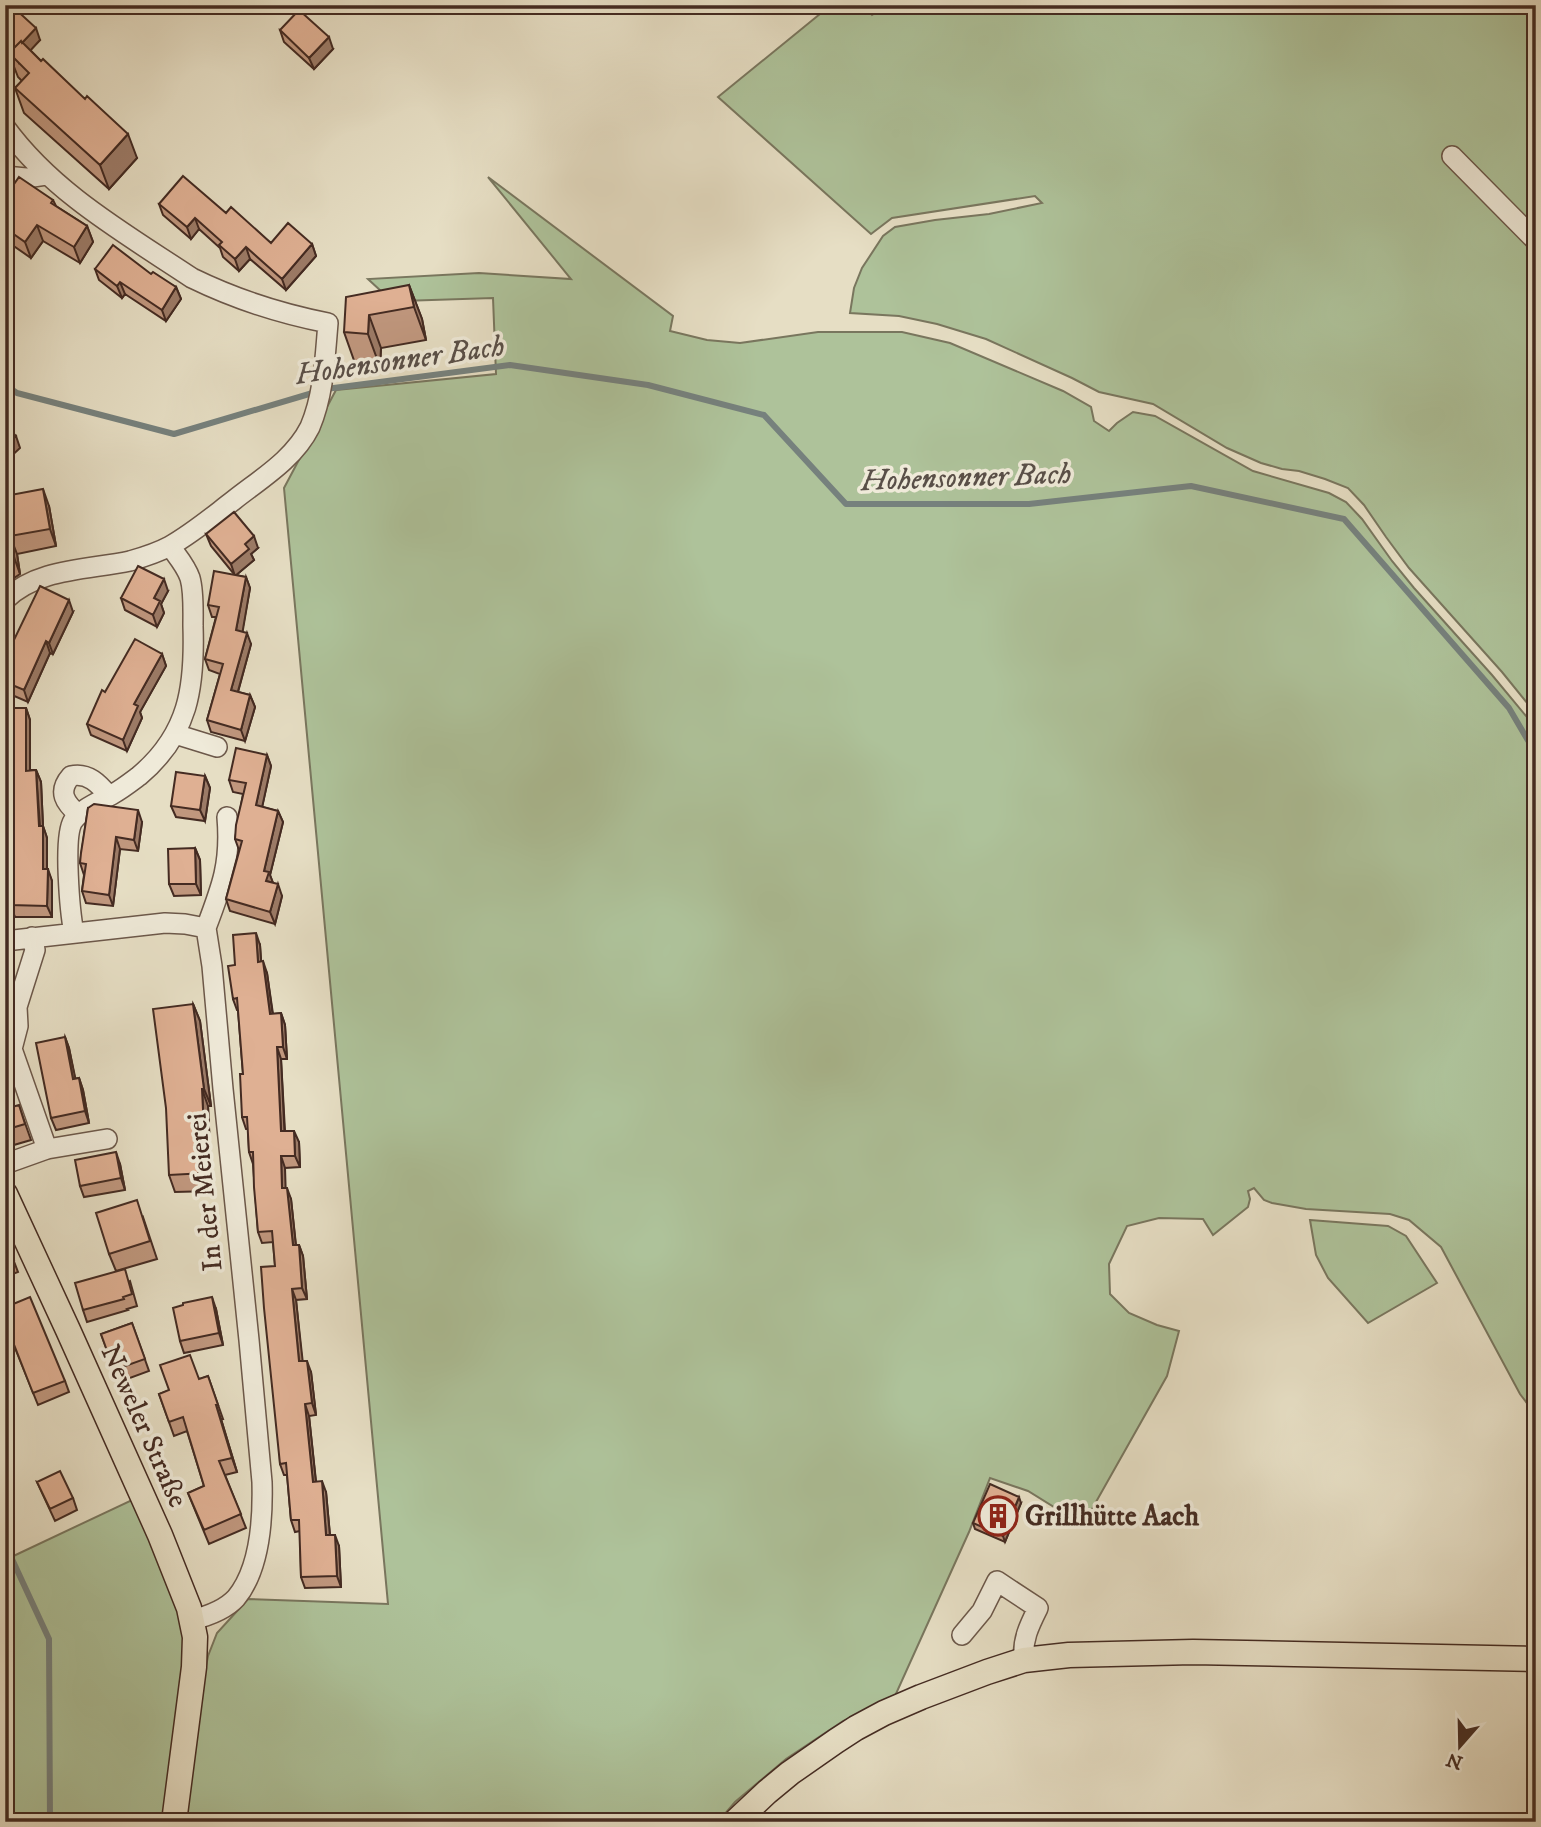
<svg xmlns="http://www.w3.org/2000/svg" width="1541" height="1827" font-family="'IM FELL DW Pica',serif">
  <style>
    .green { fill: #aec29a; stroke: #79765e; stroke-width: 2 }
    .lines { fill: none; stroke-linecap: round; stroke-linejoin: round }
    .stream { stroke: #76817d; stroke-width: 6 }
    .minor-casing { stroke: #6c584a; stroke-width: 22 }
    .major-casing { stroke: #442b22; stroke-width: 27 }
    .minor { stroke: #efead9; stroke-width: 19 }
    .major { stroke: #e6dec4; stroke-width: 24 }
    .wall { fill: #c0977e; stroke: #442b22; stroke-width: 2 }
    .shaded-wall { fill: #9c7b67; stroke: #442b22; stroke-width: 2 }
    .building { fill: #dfb093; stroke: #442b22; stroke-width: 2 }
    .labels { text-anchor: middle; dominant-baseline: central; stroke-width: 7; stroke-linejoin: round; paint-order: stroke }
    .street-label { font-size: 28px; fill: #442b22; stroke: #efead9 }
    .poi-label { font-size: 28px; font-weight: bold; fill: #442b22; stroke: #efead9; text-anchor: start }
    .water-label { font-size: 30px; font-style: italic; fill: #594f48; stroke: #efead9 }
  </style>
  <rect width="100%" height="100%" fill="#e6dec4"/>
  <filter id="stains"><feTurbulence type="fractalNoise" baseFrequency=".00286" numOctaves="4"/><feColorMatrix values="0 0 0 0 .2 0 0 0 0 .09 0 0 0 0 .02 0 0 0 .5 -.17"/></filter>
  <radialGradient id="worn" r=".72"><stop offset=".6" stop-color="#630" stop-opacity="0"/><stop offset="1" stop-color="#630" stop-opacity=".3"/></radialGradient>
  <path class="green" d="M831,5H863L872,15L880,10L876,5H1536V714L1502,672L1409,568L1386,537L1364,505L1348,488L1325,479L1299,471L1282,469L1261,463L1227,448L1153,404L1099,392L1072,378L986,339L937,324L899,316L850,313L854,288L862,268L883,236L895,227L935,220L989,214L1042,203L1035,196L892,218L871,234L718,97Z
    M488,177L673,316L670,331L707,340L740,343L818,332H902L950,343L1063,391L1091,407L1094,421L1109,431L1117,423L1133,412L1155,416L1253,471L1329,493L1346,502L1362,519L1392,561L1414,588L1492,675L1536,728V1415L1520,1394L1441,1247L1409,1220L1390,1214L1306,1209L1272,1203L1264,1200L1254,1188L1248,1191L1250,1199L1248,1207L1213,1235L1203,1219L1159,1218L1127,1226L1109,1264L1110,1294L1129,1313L1157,1325L1179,1331L1167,1376L1083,1525L1028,1491L990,1478L969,1532L895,1696L843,1721L786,1759L735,1802L718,1822H183L200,1697L208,1656L217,1633L248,1599L388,1604L284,488L336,390L496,374L493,298L401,301L396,305L368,279L479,273L571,279Z
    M1310,1220L1388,1226L1406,1236L1437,1283L1368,1323L1328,1278L1316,1255Z
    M132,1500L171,1587L186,1641L163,1822H5V1664L8,1661L12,1607L5,1590V1560Z"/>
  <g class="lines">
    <path class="stream" d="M5,385L17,393L174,434L326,389L510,365L648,385L764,415L846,504H1029L1191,486L1344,519L1509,708L1536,754
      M5,1544L49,1639L50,1822"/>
    <g class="minor-casing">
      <path id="minor" d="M5,127C53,193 126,234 192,278C235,299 282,314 328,323C325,357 324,394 310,427C294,459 262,478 234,500C213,516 193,533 170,546C157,553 144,557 130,561C88,570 37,568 5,600
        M1452,156L1536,241
        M5,176L26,178L46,175
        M175,734L217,747
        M79,815C65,803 57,792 71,776C88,772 99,784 109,796
        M206,928C222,886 231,863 227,817
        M74,933C70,913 63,837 73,821C82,808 99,802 113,794C122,789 131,782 139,776C189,734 195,687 193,626C193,611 194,592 190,578C186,566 177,556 170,546
        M32,937L35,950L17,1007L18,1026L12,1049L47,1149
        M5,941L165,923L185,924L206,928L212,966L223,1089L249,1340L262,1482C263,1518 260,1569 236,1598C225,1610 208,1616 192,1620
        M5,1164L47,1149L107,1139
        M962,1635L982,1611L997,1581L1038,1608C1029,1626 1022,1640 1024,1660"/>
    </g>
    <g class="major-casing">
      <path id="major" d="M5,1194L68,1330L160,1535L189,1608L195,1637L194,1667L174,1822
        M735,1822L767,1792L790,1773L836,1741L856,1728L884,1713L921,1697L987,1672L1024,1660L1069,1655L1193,1652L1536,1659"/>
    </g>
    <use href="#minor" class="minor"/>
    <use href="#major" class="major"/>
  </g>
  <path class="wall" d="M5,14L40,40L30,50L137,158L109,189L24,113L15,88L22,81L18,77L9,54L5,50Z
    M280,30L333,49L314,69L284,42Z
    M5,197L53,200L56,206L87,226L93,242L80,263L43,241L31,258L5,240Z
    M159,204L226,213L271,243L312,244L316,256L286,290L250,259L239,271L223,257L220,248L199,229L191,239L163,215Z
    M95,269L151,274L176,287L181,299L166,321L125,294L122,298L99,280Z
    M409,285L422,319L426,340L381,348L380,367L356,366L344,332Z
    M5,496L49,506L56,546L17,554L20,574L14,578L5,579Z
    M206,534L258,548L251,554L254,560L236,575L246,577L250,588L242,632L251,644L238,692L250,695L255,707L245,741L211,732L207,720L220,674L209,670L205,659L216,617H212L208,605L234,574L211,546Z
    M168,591L161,604L164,613L157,627L125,610L121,598Z
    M73,612L53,654L50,653L28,702L5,692V647Z
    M162,654L166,666L140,712L142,718L127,751L91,735L87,724Z
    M5,708H26L30,720V770H36L41,782L43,826L47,838V869L52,881V917H15L10,905L11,863L8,856L9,813L5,804Z
    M267,755L271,766L262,807L278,811L283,822L270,875L273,883L282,896L275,924L230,911L226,899L239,850L235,839L243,794L233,792L229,780Z
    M205,776L210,788L205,821L176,817L171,806Z
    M88,808L142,822L138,851L120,849L113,906L86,903L82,891L84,875L80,863Z
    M195,848L200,860L201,895L174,896L169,884Z
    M260,945L261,962L267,973L273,1014L281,1013L285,1025L287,1059H281L285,1131L299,1142L300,1167L285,1168V1188L291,1199L296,1245H299L303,1256L307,1299L296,1300L302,1361L311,1372L316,1415L309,1416L316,1481L326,1492L330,1535L339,1546L341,1587L305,1588L301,1577L300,1531L295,1532L291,1520L287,1475H284L280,1464L275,1266L273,1242L262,1243L258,1232L253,1164L249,1152L248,1129H246L242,1117L243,1074L238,1010H237L233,999L235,965Z
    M193,1004L200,1021L211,1106H208L212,1191L175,1192L169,1175Z
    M65,1037L69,1048L75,1079L79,1078L83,1090L89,1123L56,1130L51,1118Z
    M5,1085L13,1107L19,1106L31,1140L7,1147L5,1142Z
    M120,1164L125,1190L84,1197L80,1186Z
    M143,1217L157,1259L116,1271L109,1254Z
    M5,1238L18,1272L5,1277Z
    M130,1281L137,1306L127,1309L128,1310L87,1322L83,1310Z
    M5,1306L65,1381L69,1392L38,1405L15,1348L5,1352Z
    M216,1309L223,1345L184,1353L180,1341Z
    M132,1323L149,1371L119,1382L101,1334Z
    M208,1376L223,1419H221L237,1472L225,1475L246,1528L209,1544L188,1493L204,1486L187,1431L174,1436L159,1394Z
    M37,1482L73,1498L77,1510L55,1521Z
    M1021,1503L1005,1542L975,1529L973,1523Z"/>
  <path class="shaded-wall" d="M36,28L40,40L19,63L14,51Z
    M329,37L333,49L314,69L309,58Z
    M128,134L137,158L109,189L100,165Z
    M195,218L199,229L191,239L187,227Z
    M37,225L43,241L31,258L25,242Z
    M87,226L93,242L80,263L74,247Z
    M312,244L316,256L286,290L282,279Z
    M246,247L250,259L239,271L235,259Z
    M120,282L125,294L122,298L117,286Z
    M409,285L422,319L426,340L414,307Z
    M176,287L181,299L166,321L162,310Z
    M369,315L381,348L380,367L368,334Z
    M16,436L20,448L5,462V446Z
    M43,489L49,506L56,546L50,529Z
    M10,536L17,554L20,574L14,557Z
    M254,536L258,548L251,554L254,560L235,576L231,564L245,544Z
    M246,577L250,588L241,641L236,630Z
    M164,579L168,591L161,604L164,613L157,627L153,615L154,598Z
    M69,600L73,612L53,654L49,643Z
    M247,633L251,644L235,702L231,690Z
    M46,641L50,653L28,702L24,690Z
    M162,654L166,666L140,712L142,718L127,751L123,740L134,704Z
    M250,695L255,707L245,741L241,730Z
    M26,708L30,720V782L26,771Z
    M267,755L271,766L260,817L256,805Z
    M36,770L41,782L43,826L47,838V881L43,869Z
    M205,776L210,788L205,821L200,810Z
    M138,810L142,822L138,851L134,840Z
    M278,811L283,822L270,875L273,883L266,881L264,871Z
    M116,837L120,849L113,906L109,895Z
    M195,848L200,860L201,895L196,884Z
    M48,869L52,881V917L47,906Z
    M278,884L282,896L275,924L270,912Z
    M256,933L260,945L262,973L258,962Z
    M263,961L267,973L274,1025L270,1014Z
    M193,1004L200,1021L211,1106L204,1089Z
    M281,1013L285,1025L287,1059L283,1047Z
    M65,1037L69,1048L78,1091L73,1079Z
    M277,1047L281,1059L285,1143L281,1131Z
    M79,1078L83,1090L89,1123L85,1111Z
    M202,1089L208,1106L212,1191L206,1173Z
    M294,1131L299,1142L300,1167L295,1156Z
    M116,1152L120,1164L125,1190L121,1178Z
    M281,1156L285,1168L286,1200L282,1188Z
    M287,1188L291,1199L297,1257L293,1245Z
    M299,1245L303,1256L307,1299L302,1288Z
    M292,1289L296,1300L304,1373L299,1361Z
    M212,1297L216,1309L223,1345L219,1333Z
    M307,1361L311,1372L316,1415L312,1403Z
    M305,1404L309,1416L317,1493L313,1482Z
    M216,1405L221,1419L237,1472L232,1458Z
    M322,1481L326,1492L331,1547L326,1535Z
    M1019,1497L1021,1503L1005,1542L1003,1536Z
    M335,1535L339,1546L341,1587L337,1576Z"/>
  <path class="building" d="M12,6L36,28L22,43L21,41L13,49L5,43V14Z
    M299,10L329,37L309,58L280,30Z
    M21,41L41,61L43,59L85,99L87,96L128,134L100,165L15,88L29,73L9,53Z
    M183,176L226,213L231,207L271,243L288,223L312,244L282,279L246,247L235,259L219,245L222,242L195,218L187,227L159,204Z
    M19,177L53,200L51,203L87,226L74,247L37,225L25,242L5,228V197Z
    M113,245L151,274L153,272L176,287L162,310L120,282L117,286L95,269Z
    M409,285L414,307L369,315L368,334L344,332L346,297Z
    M5,425L16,436L5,446Z
    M43,489L50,529L10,536L14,557L5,561V496Z
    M234,512L254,536L245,544L249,549L231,564L206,534Z
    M138,566L164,579L154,598L160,601L153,615L121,598Z
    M214,571L246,577L236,630L247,633L231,690L250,695L241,730L207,720L223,664L205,659L219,607L208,605Z
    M40,586L69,600L49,643L46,641L24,690L5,682V647L7,642L12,644Z
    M135,639L162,654L134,704L138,706L123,740L87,724L102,690L105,692Z
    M5,708H26V771L36,770L39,826H43V869H48L47,906L10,905L11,856H8L9,802H5Z
    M236,748L267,755L256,805L278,811L264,871L269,872L266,881L278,884L270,912L226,899L242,841L235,839L236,825L246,783L229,780Z
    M176,772L205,776L200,810L171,806Z
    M94,804L138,810L134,840L116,837L109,895L82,891L86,864L80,863L81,853L88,808Z
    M195,848L196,884H169L168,849Z
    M256,933L258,962L263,961L270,1014L281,1013L283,1047H277L281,1131H294L295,1156H281L282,1188H287L293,1245H299L302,1288L292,1289L299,1361H307L312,1403L305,1404L313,1482L322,1481L326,1535H335L337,1576L301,1577L299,1520H291L286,1463L280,1464L264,1308L261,1267L275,1266L272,1231L258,1232L254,1187L253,1152H249L247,1117H242L240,1074H243L237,998L233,999L228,966L235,965L233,935Z
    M193,1004L204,1089H202L206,1173L169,1175L166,1108L153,1009Z
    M65,1037L73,1079L79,1078L85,1111L51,1118L36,1043Z
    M5,1087L12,1107L19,1105L25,1124L5,1130Z
    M116,1152L121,1178L80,1186L75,1160Z
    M137,1200L150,1241L109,1254L96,1213Z
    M5,1238L14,1260L5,1264Z
    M125,1269L132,1294L123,1297L124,1299L83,1310L75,1283Z
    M30,1297L65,1381L33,1393L11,1337L5,1339V1306L6,1307Z
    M212,1297L219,1333L180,1341L173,1308L183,1305V1303Z
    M132,1323L145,1359L114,1370L101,1334Z
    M190,1355L199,1379L208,1376L218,1405H216L232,1458L219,1461L241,1514L204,1530L188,1493L204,1486L183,1417L169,1422L159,1394L169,1390L160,1365Z
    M60,1471L73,1498L50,1509L37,1482Z
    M990,1484L1019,1497L1003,1536L973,1523Z"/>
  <defs>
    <g id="building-ring" transform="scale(2.0125)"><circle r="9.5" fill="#efead9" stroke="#8f2418" stroke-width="1.5"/><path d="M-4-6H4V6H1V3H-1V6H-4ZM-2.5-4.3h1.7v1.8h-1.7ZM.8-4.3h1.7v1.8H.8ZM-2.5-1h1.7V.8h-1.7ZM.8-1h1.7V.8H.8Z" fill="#8f2418"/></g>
  </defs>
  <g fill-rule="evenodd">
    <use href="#building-ring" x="998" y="1516"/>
  </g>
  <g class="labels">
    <g class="street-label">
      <text transform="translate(205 1192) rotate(-96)">In der Meierei</text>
      <text transform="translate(144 1426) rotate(66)">Neweler Straße</text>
    </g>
    <g class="poi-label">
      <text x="1025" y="1516">Grillhütte Aach</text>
    </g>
    <g class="water-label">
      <text transform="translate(400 361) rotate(-8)">Hohensonner Bach</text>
      <text transform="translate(966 478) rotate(-2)">Hohensonner Bach</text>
    </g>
  </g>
  <rect width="1541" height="1827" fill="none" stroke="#e6dec4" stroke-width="28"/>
  <rect x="7" y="7" width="1527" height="1813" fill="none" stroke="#442b22" stroke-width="3.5"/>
  <rect x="14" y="14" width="1513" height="1799" fill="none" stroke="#442b22" stroke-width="2"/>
  <g transform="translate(1460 1746) rotate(200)" stroke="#efead9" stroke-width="5" paint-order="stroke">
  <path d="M0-5L12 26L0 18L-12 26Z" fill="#442b22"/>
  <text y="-10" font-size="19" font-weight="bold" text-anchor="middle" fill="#442b22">N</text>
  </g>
  <rect width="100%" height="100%" filter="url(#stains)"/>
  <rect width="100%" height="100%" fill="url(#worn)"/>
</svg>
